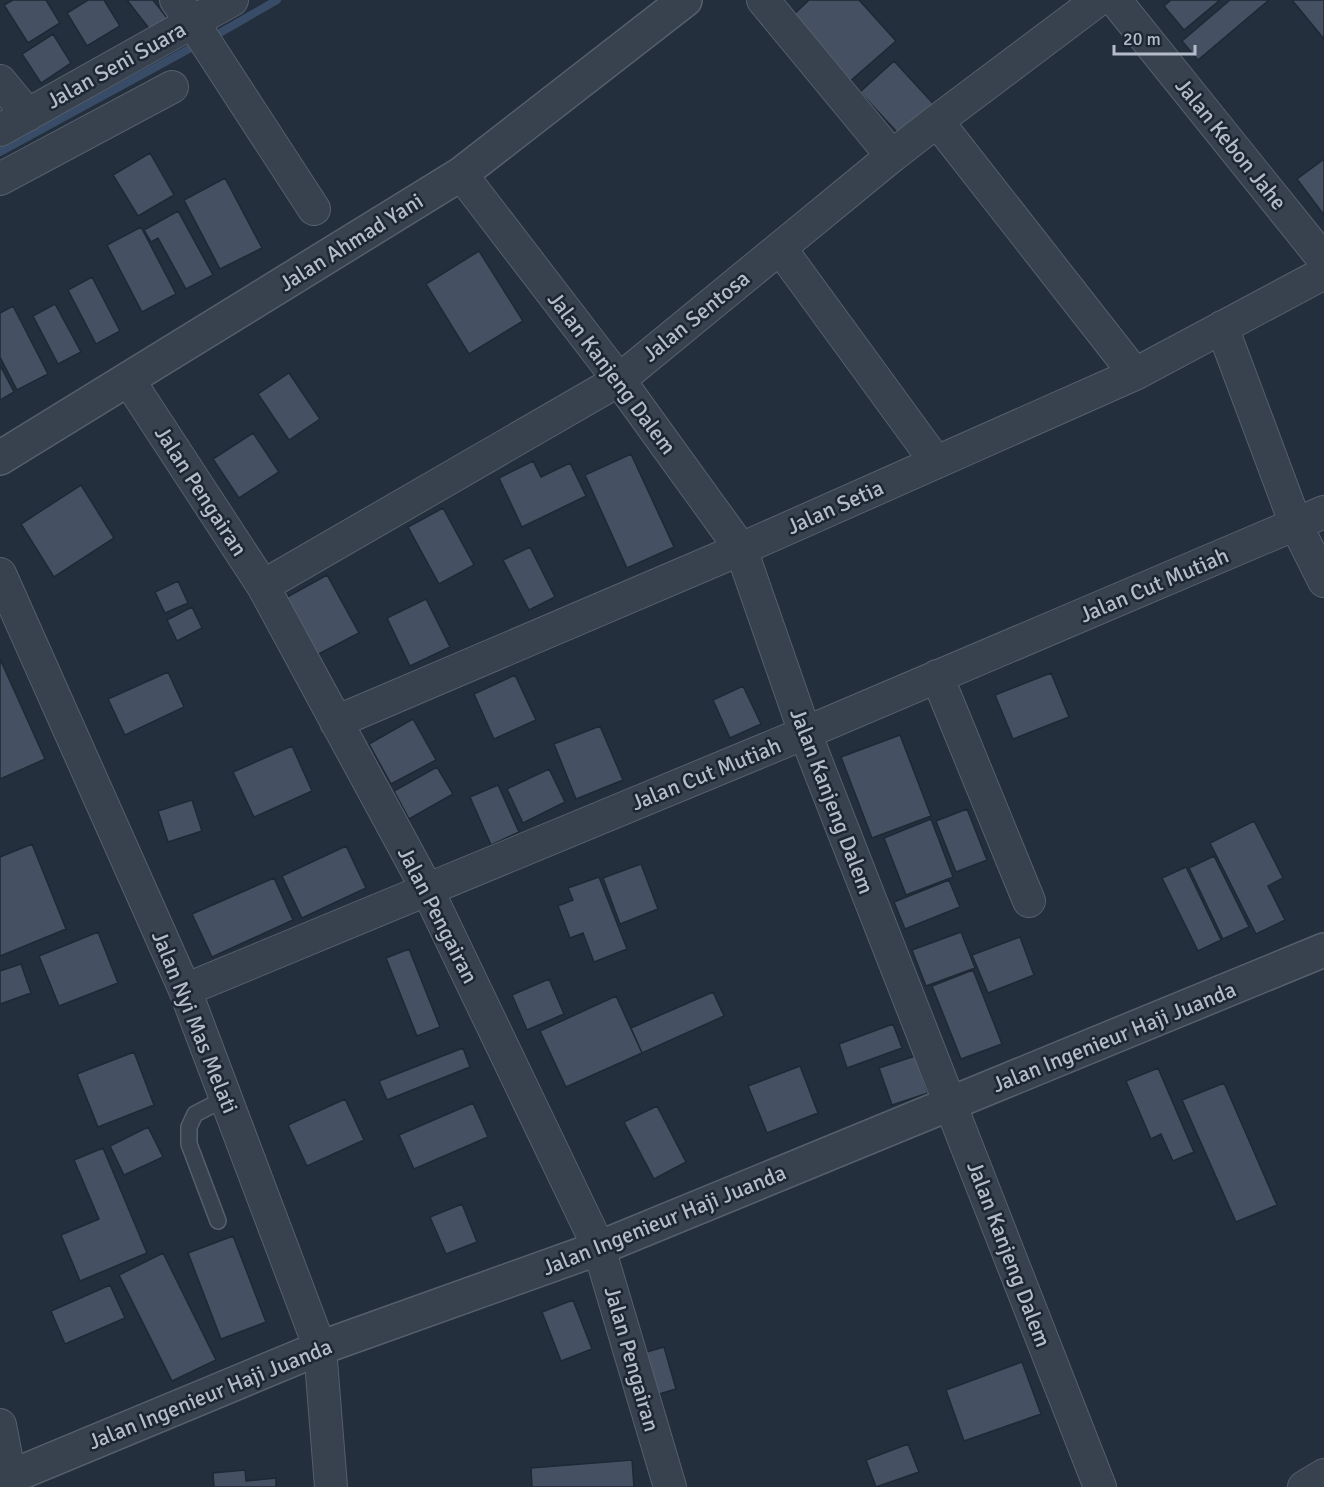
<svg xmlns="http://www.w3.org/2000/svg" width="1324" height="1487" font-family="Signika,sans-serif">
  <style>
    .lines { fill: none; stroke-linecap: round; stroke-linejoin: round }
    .stream { stroke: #394c67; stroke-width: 8 }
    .building { fill: #455162; stroke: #1f2835; stroke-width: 1.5 }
    .service-casing { stroke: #565f6c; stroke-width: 18 }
    .minor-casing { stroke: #565f6c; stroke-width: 34 }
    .tertiary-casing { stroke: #565f6c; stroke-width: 36 }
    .service { stroke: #38414e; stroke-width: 15 }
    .minor { stroke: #38414e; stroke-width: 32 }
    .tertiary { stroke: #38414e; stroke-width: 33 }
    .labels { text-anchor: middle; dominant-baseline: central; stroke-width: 5; stroke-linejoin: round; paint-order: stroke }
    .street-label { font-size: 22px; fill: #b4bcc9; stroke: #1d2633 }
  </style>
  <rect width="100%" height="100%" fill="#242f3e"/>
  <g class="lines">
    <path class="stream" d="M211,38L277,0
      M0,152L200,43"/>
  </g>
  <path class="building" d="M13,0H46L60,23L28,43L4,5Z
    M88,0H104L120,26L87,46L67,13Z
    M127,0H153L175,28L158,40Z
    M809,0H859L896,41L848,83L790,18Z
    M1171,0H1220L1184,30L1164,6Z
    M1230,0H1269L1198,60L1182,41Z
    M1292,0H1324V39Z
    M53,34L71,63L41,83L22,54Z
    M894,61L940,111L906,142L860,92Z
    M150,153L174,195L138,216L113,175Z
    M1324,159V215L1297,179Z
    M225,178L262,248L220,269L184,200Z
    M178,211L213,275L186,289L158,238L151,242L144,230Z
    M141,227L176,294L142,312L107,245Z
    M479,251L523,321L469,354L426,284Z
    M92,277L120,331L96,344L68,290Z
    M55,304L81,352L58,364L33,316Z
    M13,306L48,374L17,390L0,357V313Z
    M0,365L14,392L0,400Z
    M289,373L320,419L289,440L258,394Z
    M253,433L279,472L239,498L213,459Z
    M631,454L674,547L627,568L585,475Z
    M533,461L541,477L570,463L586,496L522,527L499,478Z
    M81,485L114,538L54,577L21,524Z
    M443,508L474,565L439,584L408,527Z
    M530,547L555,597L529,610L503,560Z
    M327,575L359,633L311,658L280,601Z
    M178,581L188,603L165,613L155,592Z
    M426,599L450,647L410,666L387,618Z
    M192,607L202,628L177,641L167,620Z
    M0,659L45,759L0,779Z
    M168,672L184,707L125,735L108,699Z
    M1051,673L1069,717L1013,739L995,695Z
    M515,675L536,720L494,739L474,694Z
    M743,686L761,724L730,738L713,700Z
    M413,719L436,760L391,784L369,744Z
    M600,726L623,780L576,799L554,744Z
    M900,735L931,816L872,838L841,757Z
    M292,746L312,791L254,817L233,772Z
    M437,767L453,794L409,819L394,791Z
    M549,769L565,802L523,823L507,789Z
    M498,785L519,832L491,845L470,797Z
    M192,800L202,831L168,842L158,811Z
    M967,809L987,860L956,872L936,821Z
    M931,819L953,877L906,895L884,838Z
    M1254,821L1283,878L1268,886L1285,920L1256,934L1210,843Z
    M32,844L66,929L0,956V857Z
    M346,846L366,888L302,918L282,876Z
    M1214,856L1249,927L1223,939L1189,868Z
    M641,864L658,909L620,924L603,878Z
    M1186,867L1221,940L1198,951L1162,878Z
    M599,877L627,949L594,962L583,933L570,938L558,906L573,900L568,888Z
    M274,878L293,920L212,957L192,914Z
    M949,880L960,907L905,929L894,902Z
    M98,932L118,983L59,1006L39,956Z
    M961,932L975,968L926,986L912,950Z
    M1020,937L1034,975L988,993L972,955Z
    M409,949L440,1027L417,1036L386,958Z
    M21,964L31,993L0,1004V971Z
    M973,970L1002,1044L961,1059L932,986Z
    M549,979L564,1014L527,1030L512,995Z
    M713,992L724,1016L642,1053L631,1028Z
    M616,996L642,1053L566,1087L540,1031Z
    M893,1024L902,1048L847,1068L839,1044Z
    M463,1048L470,1067L387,1100L379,1081Z
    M134,1052L154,1105L98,1127L77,1074Z
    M915,1056L928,1093L892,1105L879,1068Z
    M800,1066L818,1113L767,1133L748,1086Z
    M1158,1068L1194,1152L1173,1161L1161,1134L1151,1139L1126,1081Z
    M1224,1083L1277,1205L1236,1222L1182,1100Z
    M345,1099L364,1140L307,1166L288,1125Z
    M473,1103L488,1137L414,1169L399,1135Z
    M657,1106L686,1162L654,1179L624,1122Z
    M148,1127L163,1157L124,1175L110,1146Z
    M103,1148L147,1253L80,1281L61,1235L99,1219L74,1160Z
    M462,1204L477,1242L446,1254L430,1217Z
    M233,1236L266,1322L221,1339L188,1253Z
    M163,1253L216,1360L172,1381L119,1275Z
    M110,1285L125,1318L65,1344L51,1311Z
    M573,1300L592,1349L561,1361L542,1312Z
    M664,1347L676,1389L656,1395L643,1353Z
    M1022,1362L1041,1414L964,1441L946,1390Z
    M908,1444L919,1472L876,1487L866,1460Z
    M632,1460L634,1487H532L531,1468Z
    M245,1470L246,1481L276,1478V1487H214L213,1473Z"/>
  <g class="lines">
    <g class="service-casing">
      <path id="service" d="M218,1221L189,1144V1127L195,1114L226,1098"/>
    </g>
    <g class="minor-casing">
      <path id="minor" d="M176,0L201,35L314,209
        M763,0L892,156
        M1115,0L1324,260
        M0,81L28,115
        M937,121L1135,374
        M0,130L232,0
        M461,174L619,380L741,549L805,733L1100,1487
        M0,179L172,87
        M780,248L936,462
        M1222,327L1296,525L1324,581
        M128,379L263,586L427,889L599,1248L670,1487
        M0,574L185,990L320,1348L331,1487
        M263,586L619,380L892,156L937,121L1098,0
        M937,676L1029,901
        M336,722L741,549L1135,374L1324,273
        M185,990L805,733L1324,512
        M0,1425L10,1477
        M1304,1487L1324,1475"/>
    </g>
    <g class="tertiary-casing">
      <path id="tertiary" d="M0,458L461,174L685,0
        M0,1480L10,1477L320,1348L599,1248L1324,950"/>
    </g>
    <use href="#service" class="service"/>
    <use href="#minor" class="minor"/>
    <use href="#tertiary" class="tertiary"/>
  </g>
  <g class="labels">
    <g class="street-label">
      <text transform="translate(116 65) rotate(-29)">Jalan Seni Suara</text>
      <text transform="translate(1231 144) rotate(51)">Jalan Kebon Jahe</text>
      <text transform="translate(351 242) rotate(-32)">Jalan Ahmad Yani</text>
      <text transform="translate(696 316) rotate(-39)">Jalan Sentosa</text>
      <text transform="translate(612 373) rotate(53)">Jalan Kanjeng Dalem</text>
      <text transform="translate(201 491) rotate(57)">Jalan Pengairan</text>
      <text transform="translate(835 507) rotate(-24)">Jalan Setia</text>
      <text transform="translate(1154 585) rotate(-23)">Jalan Cut Mutiah</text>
      <text transform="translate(706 774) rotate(-22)">Jalan Cut Mutiah</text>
      <text transform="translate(832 801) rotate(69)">Jalan Kanjeng Dalem</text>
      <text transform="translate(438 915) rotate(63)">Jalan Pengairan</text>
      <text transform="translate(195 1022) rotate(68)">Jalan Nyi Mas Melati</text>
      <text transform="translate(1114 1037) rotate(-22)">Jalan Ingenieur Haji Juanda</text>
      <text transform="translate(664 1220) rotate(-22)">Jalan Ingenieur Haji Juanda</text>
      <text transform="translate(1009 1254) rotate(69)">Jalan Kanjeng Dalem</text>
      <text transform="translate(632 1359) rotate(74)">Jalan Pengairan</text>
      <text transform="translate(210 1394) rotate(-22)">Jalan Ingenieur Haji Juanda</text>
    </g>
  </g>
  <path d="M1114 45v9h81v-9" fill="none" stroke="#b4bcc9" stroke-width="3"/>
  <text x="1123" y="45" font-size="18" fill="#b4bcc9" stroke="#1d2633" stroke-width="4.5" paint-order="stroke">20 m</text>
</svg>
